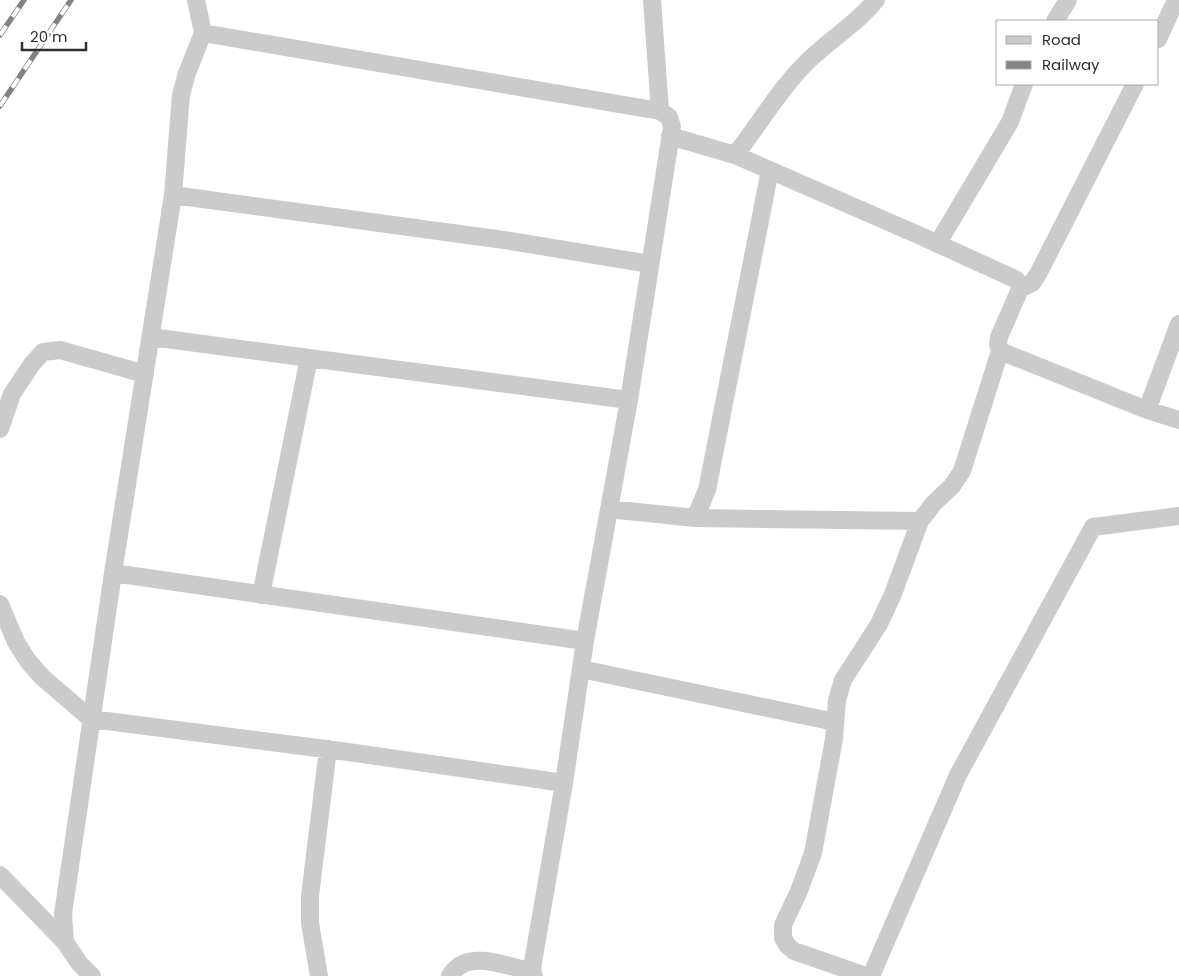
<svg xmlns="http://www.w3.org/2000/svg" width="1179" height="976" font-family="Poppins,sans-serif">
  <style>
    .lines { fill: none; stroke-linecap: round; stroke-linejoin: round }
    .street { stroke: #cbcbcb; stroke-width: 18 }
    .rail-casing { stroke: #838383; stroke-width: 5.5 }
    .rail { stroke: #fff; stroke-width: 4; stroke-dasharray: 11; stroke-linecap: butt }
  </style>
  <rect width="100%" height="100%" fill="#fff"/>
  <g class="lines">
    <path class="street" d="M652,0L660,111
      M1055,21L1068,0
      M203,33L660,111L669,117L672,127L629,400L585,641L564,783L533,962L532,972L534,976
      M1158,39L1176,0
      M670,136L735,155L923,237L1015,279L1019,283L1020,289L999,337L998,344L1000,351L1147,410L1179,420
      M735,155C759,125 778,91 805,64C827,41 856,25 876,0
      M173,195L504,240L650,264
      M938,243L1010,122L1024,84
      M1020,289L1032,283L1038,274L1135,84
      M151,337L309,358
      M1147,410L1179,324
      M0,429L12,394L32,364L43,352L60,350L145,374
      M609,509L695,518L707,490L770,170
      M695,518L920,521
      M113,573L585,641
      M261,595L309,358L629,400
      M0,604L16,642L28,661L42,677L91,719L341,751L564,783
      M581,669L835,722
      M0,875L65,942
      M92,976L79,963L65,942L63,914L113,573L173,195L181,95L187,73L203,33L196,0
      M319,976L310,923V896L328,749
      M450,976C466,948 507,966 532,972
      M866,976L794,951L787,945L783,938V925L799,891L813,853L834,739L837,700L843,680L879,624L893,594L920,521L934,503L952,486L962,471L1000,351
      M871,976L958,775L1093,527L1179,516"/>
    <g class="rail-casing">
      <path id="rail" d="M0,35L24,0
        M0,106L71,0"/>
    </g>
    <use href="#rail" class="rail"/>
  </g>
  <rect x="996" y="20" width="162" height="65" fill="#ffffff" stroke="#ababab"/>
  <rect x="1006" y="36" width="25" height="8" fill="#cbcbcb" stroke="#ababab"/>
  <text x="1042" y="45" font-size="15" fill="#2e2e2e">Road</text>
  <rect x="1006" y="61" width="25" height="8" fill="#838383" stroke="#ababab"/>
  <text x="1042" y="70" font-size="15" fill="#2e2e2e">Railway</text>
  <path d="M22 42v8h64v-8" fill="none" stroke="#2e2e2e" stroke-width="2.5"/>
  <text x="30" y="42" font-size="15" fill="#2e2e2e" stroke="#ffffff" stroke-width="4" paint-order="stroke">20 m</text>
</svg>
